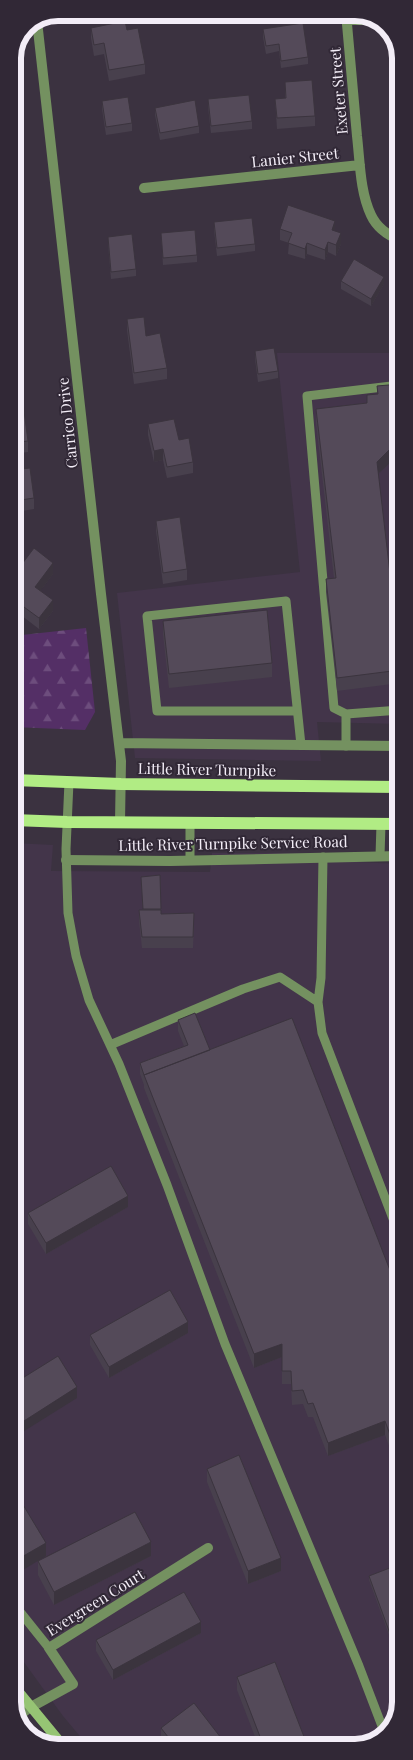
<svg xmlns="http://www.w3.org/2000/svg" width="413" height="1760" font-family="'Playfair Display',serif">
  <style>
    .built { fill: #43354a }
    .forest { fill: url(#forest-firs) }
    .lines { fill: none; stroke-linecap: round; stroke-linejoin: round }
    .lane { stroke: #749160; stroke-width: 9 }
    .street { stroke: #749160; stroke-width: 10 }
    .secondary { stroke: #96c474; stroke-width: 10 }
    .primary { stroke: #b1ec84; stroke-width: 12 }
    .wall { fill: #48404d }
    .shaded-wall { fill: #3b343e }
    .building { fill: #544a59; stroke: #3b343e }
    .labels { text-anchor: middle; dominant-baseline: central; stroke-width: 4; stroke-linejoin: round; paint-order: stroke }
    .street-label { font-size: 15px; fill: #f3edf7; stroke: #312836 }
    .rim { fill: none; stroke: #f3edf7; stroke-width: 6 }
  </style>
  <defs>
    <pattern id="forest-firs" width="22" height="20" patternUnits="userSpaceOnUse" patternTransform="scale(1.25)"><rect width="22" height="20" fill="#542f66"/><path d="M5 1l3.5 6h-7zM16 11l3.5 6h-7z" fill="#6d4d7d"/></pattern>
  </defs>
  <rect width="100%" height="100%" fill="#3b3240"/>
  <path class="built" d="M277,353H400V724L317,722L321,761L135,758L117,593L300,572Z
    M13,843L53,845L51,871L210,872L212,853H358L357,862L400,864V1702L389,1732L363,1747H89L63,1716L13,1647Z"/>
  <path class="forest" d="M86,628L95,712L85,730L13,727V636Z"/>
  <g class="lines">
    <path class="lane" d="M297,711H157L147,616L286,601L301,745
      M346,714L334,708L307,396L400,385
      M346,746V714L400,710
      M69,782L66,849L68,913L76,956L89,1000L119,1064L167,1185L225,1344L359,1666L385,1734
      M190,823V860
      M380,856L381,824
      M323,857L321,978L318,1002L322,1033L400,1237
      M110,1045L243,989L280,977L318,1002
      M13,1603L49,1648
      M17,1718L31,1707
      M49,1746L57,1738"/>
    <path class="street" d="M346,13C350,54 353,95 357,136C360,162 360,192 371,215C377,228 387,235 400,240
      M346,20H377
      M37,21L101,594L121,761L120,822
      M144,188L360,165
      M119,743L400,746
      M66,860L170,861L400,856
      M31,1707L73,1684L49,1648L208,1548"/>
    <path class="secondary" d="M13,1685L64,1747"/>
    <path class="primary" d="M13,780L121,784L400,787
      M13,820L67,822L400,824"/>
  </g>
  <path class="wall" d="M275,13H301L275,16Z
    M91,28L127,30L145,64V74L109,81L104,54L94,56L91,38Z
    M263,29L308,57V64L281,68L279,51L266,54L263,37Z
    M400,66V101L394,75V67Z
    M285,82L315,116V126L277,129L275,99L285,98Z
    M208,99L252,121V129L211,133L208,107Z
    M102,101L132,123V131L106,135L102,109Z
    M155,108L199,126V133L160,140L155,115Z
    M214,222L255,244V251L217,256L214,230Z
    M280,229L335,231L341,244L336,256L328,252L325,260L307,254L305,259L288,254L289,243L280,240Z
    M161,233L197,255V262L163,265Z
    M108,237L136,269V276L111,279L108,244Z
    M13,267L16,283V294H13Z
    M341,281L384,284L371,306L341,289Z
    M398,281H400V314H398Z
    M13,317L20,360V368L13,369Z
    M127,319L146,336L167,368V379L134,384L127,330Z
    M255,351L278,371V378L258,382L255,359Z
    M400,384V460L392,461L378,474L400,670V683L337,691L326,592V579L334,578L316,423V409L367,403V395L377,394V386Z
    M13,398L28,441V452L13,454Z
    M148,424L179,440L193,462V473L167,478L163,460L154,462L148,435Z
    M13,470L34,498V509L16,512L17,520V530L13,531Z
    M156,521L187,569V580L163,584L156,531Z
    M53,574L40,591L53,611L39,629L13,609V576Z
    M163,621L272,663V677L169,688L163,634Z
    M160,875L161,914L194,924L193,948H142L139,921V910H143L141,877Z
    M400,896V943H395V932Z
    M178,1020L210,1050L400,1296V1475L385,1435L328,1456L313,1417H308L303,1404L292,1405L291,1384H282V1357L254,1368L144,1088V1085L140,1074V1063L184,1046L178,1031Z
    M128,1207L46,1254L28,1224V1213Z
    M188,1333L109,1378L90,1345V1335Z
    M207,1469L281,1571L248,1584L207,1482Z
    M151,1556L54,1605L38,1575V1561Z
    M400,1564V1665L369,1580V1576Z
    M201,1633L113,1680L96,1651V1640Z
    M237,1677L308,1747H259L237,1690Z
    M161,1728L228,1747H166L161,1741Z"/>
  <path class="shaded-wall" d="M335,221V232L332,230Z
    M341,233V244L336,256V245Z
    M328,242V252L325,260V250Z
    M307,243V254L305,259V249Z
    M384,277V284L371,306V299Z
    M392,447V461L377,475V462Z
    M163,449V460L154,462V451Z
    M53,563V574L35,598V587Z
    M53,600V611L39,629V618Z
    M128,1196V1207L46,1254V1243Z
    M188,1322V1333L109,1378V1367Z
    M282,1344V1357L254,1368V1354Z
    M77,1387V1398L13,1438V1428Z
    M385,1421V1435L328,1456V1443Z
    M151,1542V1556L54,1605V1592Z
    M46,1543V1556L13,1576V1562Z
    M281,1558V1571L248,1584V1571Z
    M201,1622V1633L113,1680V1670Z"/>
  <path class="building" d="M125,21L127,30L138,28L145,64L109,70L104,43L94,45L91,28Z
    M303,23L308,57L281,61L279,44L266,46L263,29Z
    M400,66V94L394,67Z
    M312,80L315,116L277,118L275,99L286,98L285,82Z
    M249,95L252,121L211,126L208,99Z
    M128,97L132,123L106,127L102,101Z
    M195,100L199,126L160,133L155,108Z
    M288,205L335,221L332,230L341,233L336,245L328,242L325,250L307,243L305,249L288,243L292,233L280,229Z
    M252,218L255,244L217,248L214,222Z
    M195,230L197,255L163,258L161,233Z
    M132,234L136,269L111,272L108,237Z
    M354,259L384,277L371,299L341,281Z
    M13,267H14L16,283H13Z
    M398,281H400V306H398Z
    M13,317H14L20,360L13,361Z
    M144,317L146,336L160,333L167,368L134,373L127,319Z
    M274,348L278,371L258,374L255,351Z
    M400,384V446L392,447L377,462L400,659V670L337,678L326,579L336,578L316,409L367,403V395L378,394L377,386Z
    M22,396L28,441L13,443V398Z
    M174,419L179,440L189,438L193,462L167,467L163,449L154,451L148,424Z
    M30,468L34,498L14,501L17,520H13V470Z
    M180,517L187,569L163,573L156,521Z
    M34,548L53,563L35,587L53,600L39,618L13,599V576Z
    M267,610L272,663L169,674L163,621Z
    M160,875L161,909H143L141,877Z
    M397,896H400V932H395Z
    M139,910H161V914L194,913L193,937H142Z
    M195,1013L210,1050L144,1075L140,1063L188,1045L178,1020Z
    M292,1018L400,1296V1462L385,1421L328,1443L313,1403L308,1404L303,1390L292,1391L291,1371H282V1344L254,1354L144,1075Z
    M111,1166L128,1196L46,1243L28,1213Z
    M170,1290L188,1322L109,1367L90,1335Z
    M58,1356L77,1387L13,1428V1384Z
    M239,1455L281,1558L248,1571L207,1469Z
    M13,1488L46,1543L13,1562Z
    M135,1512L151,1542L54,1592L38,1561Z
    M400,1564V1661L369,1576Z
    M184,1592L201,1622L113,1670L96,1640Z
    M275,1662L308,1747H264L237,1677Z
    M194,1703L228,1747H176L161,1728Z"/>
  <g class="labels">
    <g class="street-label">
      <text transform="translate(338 91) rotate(-95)">Exeter Street</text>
      <text transform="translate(295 157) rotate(-6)">Lanier Street</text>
      <text transform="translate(67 423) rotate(-96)">Carrico Drive</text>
      <text transform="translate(207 769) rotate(1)">Little River Turnpike</text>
      <text transform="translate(233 843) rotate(-1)">Little River Turnpike Service Road</text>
      <text transform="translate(95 1602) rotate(-32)">Evergreen Court</text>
    </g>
  </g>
  <path d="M0 0H413V1760H0ZM58 21H355A37 37 0 0 1 392 58V1702A37 37 0 0 1 355 1739H58A37 37 0 0 1 21 1702V58A37 37 0 0 1 58 21Z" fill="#312836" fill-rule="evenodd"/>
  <path class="rim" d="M58 21H355A37 37 0 0 1 392 58V1702A37 37 0 0 1 355 1739H58A37 37 0 0 1 21 1702V58A37 37 0 0 1 58 21Z"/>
</svg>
